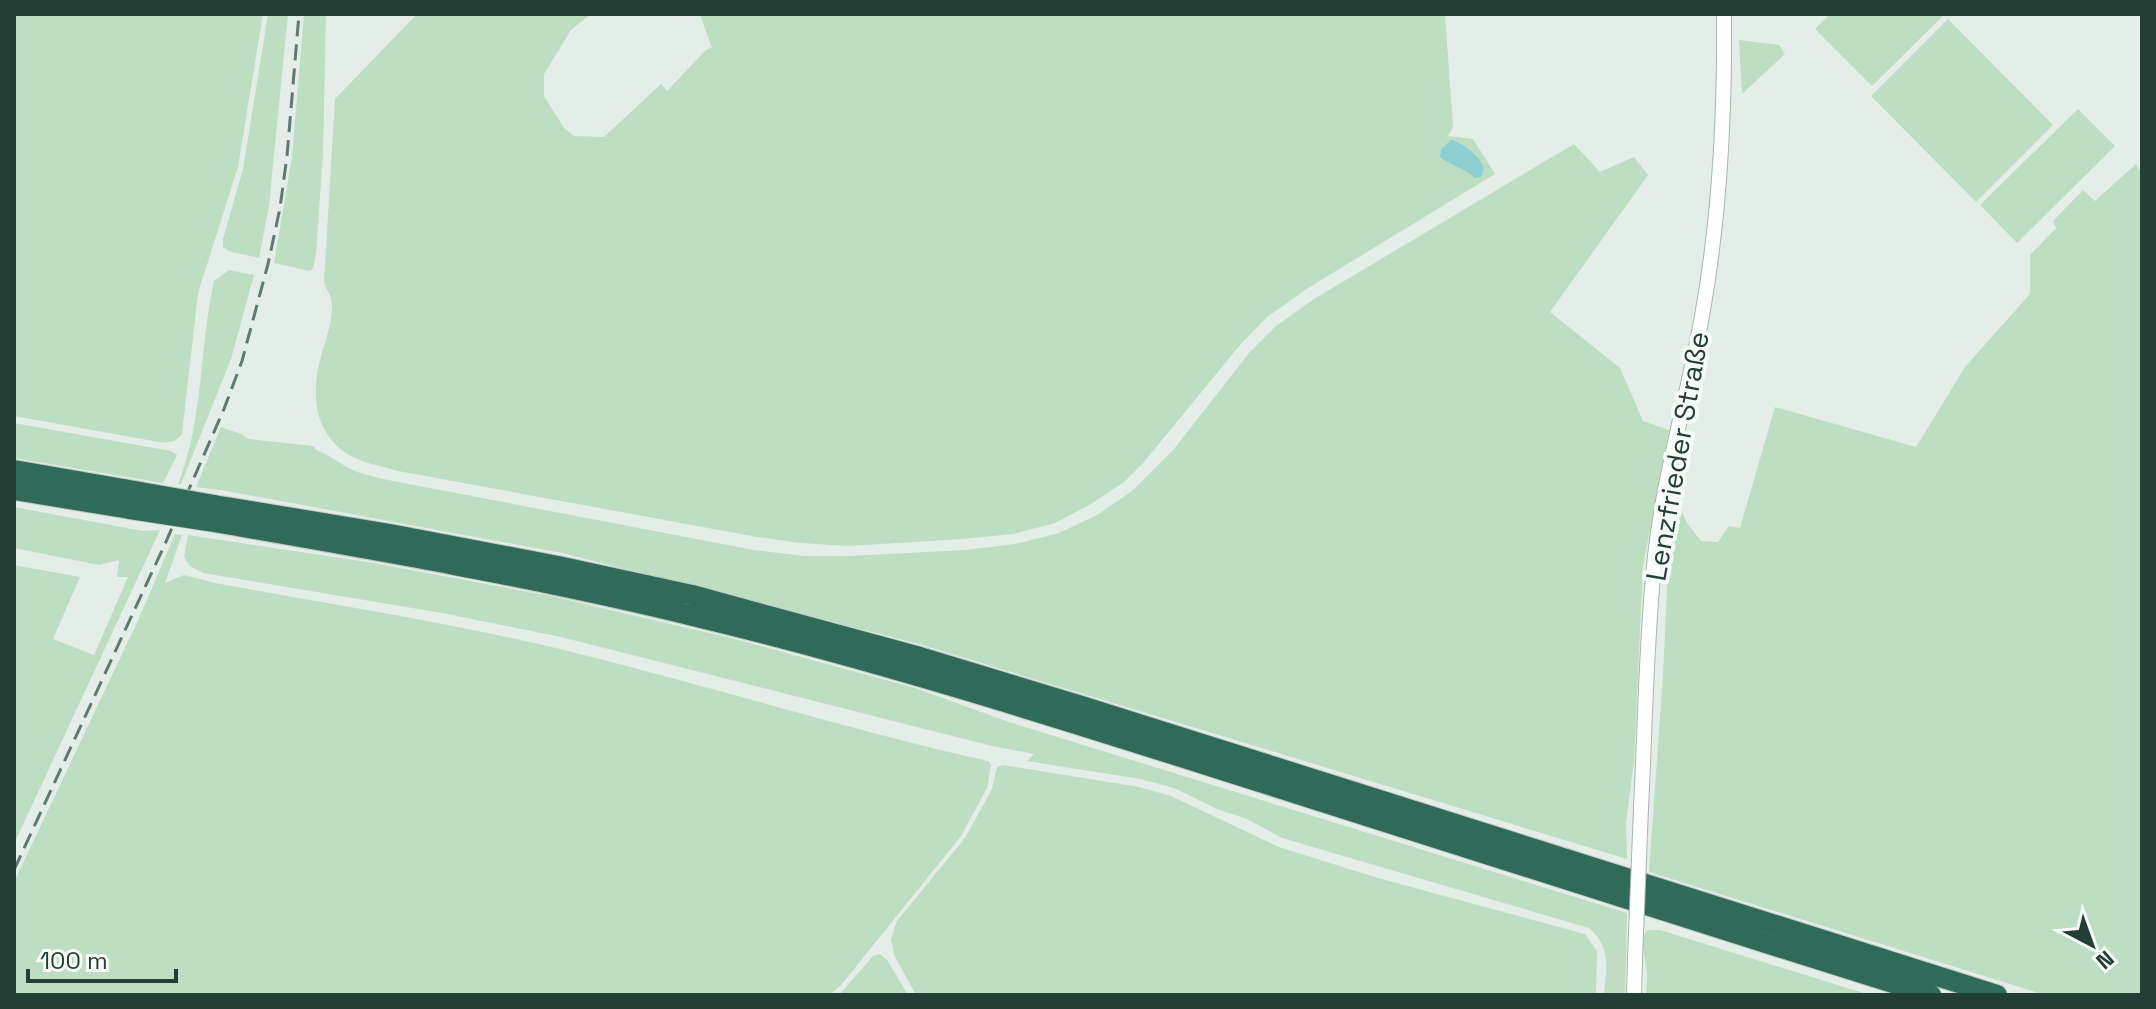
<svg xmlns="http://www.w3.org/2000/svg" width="2156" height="1009" font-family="'Space Grotesk',sans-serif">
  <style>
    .green { fill: #bddec3 }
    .water { fill: #8dcfd2 }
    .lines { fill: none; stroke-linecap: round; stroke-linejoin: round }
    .tertiary-casing { stroke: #a6b6af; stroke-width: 16 }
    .motorway-casing { stroke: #c1c9c6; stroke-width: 22 }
    .tertiary { stroke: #fff; stroke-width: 14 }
    .motorway { stroke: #2f6b58; stroke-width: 20 }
    .rail { stroke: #5e7b70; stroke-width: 3; stroke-dasharray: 16 8; stroke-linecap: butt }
    .tertiary-bridge-casing { stroke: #a6b6af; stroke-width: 16; stroke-linecap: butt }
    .motorway-bridge-casing { stroke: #c1c9c6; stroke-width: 22; stroke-linecap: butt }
    .tertiary-bridge { stroke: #fff; stroke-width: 14 }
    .motorway-bridge { stroke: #2f6b58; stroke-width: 20 }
    .labels { text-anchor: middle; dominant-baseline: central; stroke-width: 8; stroke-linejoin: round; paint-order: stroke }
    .street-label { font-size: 28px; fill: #233f35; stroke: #f5faf7 }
  </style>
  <rect width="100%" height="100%" fill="#e4eee8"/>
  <path class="green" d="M14,14H263L238,167L198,293L182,434C175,443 169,443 159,442L14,416Z
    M268,14H288L269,206L259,258L228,251L223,247V239L243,169Z
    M304,14H326L323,154L316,254L313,268L310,271L274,263L292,157Z
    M417,14H591L571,30L544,74V96L564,128L574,136L604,137L661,84L667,91L707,49L712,48L700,15L701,14H1445L1453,127L1448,136L1473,139L1495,174L1308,288L1267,317L1240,345L1144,462L1124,482L1091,504L1055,523L1013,534L963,539L848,546L801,543L757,537L398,471C381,466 361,463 346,453C312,430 311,389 322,353C326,338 335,315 331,299C330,293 325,288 324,282L335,99Z
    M1830,14H1945L1872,86L1815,29Z
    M1948,19L2053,125L1976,202L1871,96Z
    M1739,40L1779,45L1785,54L1742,94Z
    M2078,109L2115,146L2017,243L1980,205Z
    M1574,144L1600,172L1634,157L1648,175L1550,312L1620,368L1643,421L1669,430L1643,566L1634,761L1626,823L1627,859L919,644L562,553L221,490L196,487L221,427L241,434L248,439L314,446L316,450C330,455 341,465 355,471C367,476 381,478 393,481L754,550L804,556H849L965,550L1015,544L1059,533L1097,515L1132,491L1174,449L1249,353L1276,326L1314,299Z
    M2136,164L2142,175V995H2045L1649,872L1663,675L1668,568L1676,509L1681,510L1687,523L1701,541L1718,542L1729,526L1740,528L1775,407L1916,447L1965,367L2030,294V255L2056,228L2053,221L2083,190L2095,201Z
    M229,270L254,275L231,359L181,484H178C204,420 199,347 214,281Z
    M14,423L171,451L177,455L163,483L14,458Z
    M14,507L143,531L160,530L14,844V565L80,577L53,639L94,655L128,577H117L119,560L99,565L14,548Z
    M175,534L182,535L165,583L184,575L215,583C330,604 446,622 560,649C704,684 844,729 988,761L991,765L987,788L961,836L842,984L830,995H14V882L140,616Z
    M188,535L374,563L555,597L735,639L915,688L1009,722L1627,913L1625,995H1604C1606,967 1612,948 1589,928L1282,838L1247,819L1217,809L1174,788L1140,779L1027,761L1034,754L992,746L561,637L442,613L203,573L190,566L184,557Z
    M1003,765L1139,787L1171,796L1279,847L1378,878L1585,934L1597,951L1596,995H916L894,955L891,939L897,921L965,838L992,789L997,767Z
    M1647,930H1660L1870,995H1646L1647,974L1642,939Z
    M880,954L887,960L908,995H839L873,956Z"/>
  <path class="water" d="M1451,140C1460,141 1478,155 1482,164C1485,168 1483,172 1481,177L1475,178C1463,167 1449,165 1440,157L1441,149Z"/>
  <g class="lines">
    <g class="tertiary-casing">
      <path id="tertiary" d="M1641,808C1645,728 1646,646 1654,566C1662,481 1687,400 1702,316C1720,216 1725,115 1724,14
        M1634,995L1635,959"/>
    </g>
    <g class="motorway-casing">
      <path id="motorway" d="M14,470L135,491
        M14,490L130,509
        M214,505L390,534L558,566L692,595L920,657L1085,707L1997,995
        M208,521C370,549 533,577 693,616C885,662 1074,723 1263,783C1485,854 1708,925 1931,995"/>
    </g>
    <use href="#tertiary" class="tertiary"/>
    <use href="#motorway" class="motorway"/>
    <path class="rail" d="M14,870L165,544L224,409L242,361L268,264L280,208L287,156L299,14"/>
    <g class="tertiary-bridge-casing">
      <path id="tertiary-bridge" d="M1635,959L1641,808"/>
    </g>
    <g class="motorway-bridge-casing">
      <path id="motorway-bridge" d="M135,491L214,505
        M130,509L208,521"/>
    </g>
    <use href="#tertiary-bridge" class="tertiary-bridge"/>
    <use href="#motorway-bridge" class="motorway-bridge"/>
  </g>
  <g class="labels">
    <g class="street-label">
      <text transform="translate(1677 456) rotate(-80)">Lenzfrieder Straße</text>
    </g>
  </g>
  <rect width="2156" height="1009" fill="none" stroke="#233f35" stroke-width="32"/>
  <g transform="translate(2092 945) rotate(139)" stroke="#f5faf7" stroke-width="6" paint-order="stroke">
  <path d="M0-6L14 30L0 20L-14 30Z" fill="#233f35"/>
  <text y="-12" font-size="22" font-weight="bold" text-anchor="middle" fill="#233f35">N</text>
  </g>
  <path d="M28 969v12h148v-12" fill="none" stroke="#233f35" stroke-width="4"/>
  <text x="40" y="969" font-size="24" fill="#233f35" stroke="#f5faf7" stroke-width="6" paint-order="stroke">100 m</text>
</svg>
